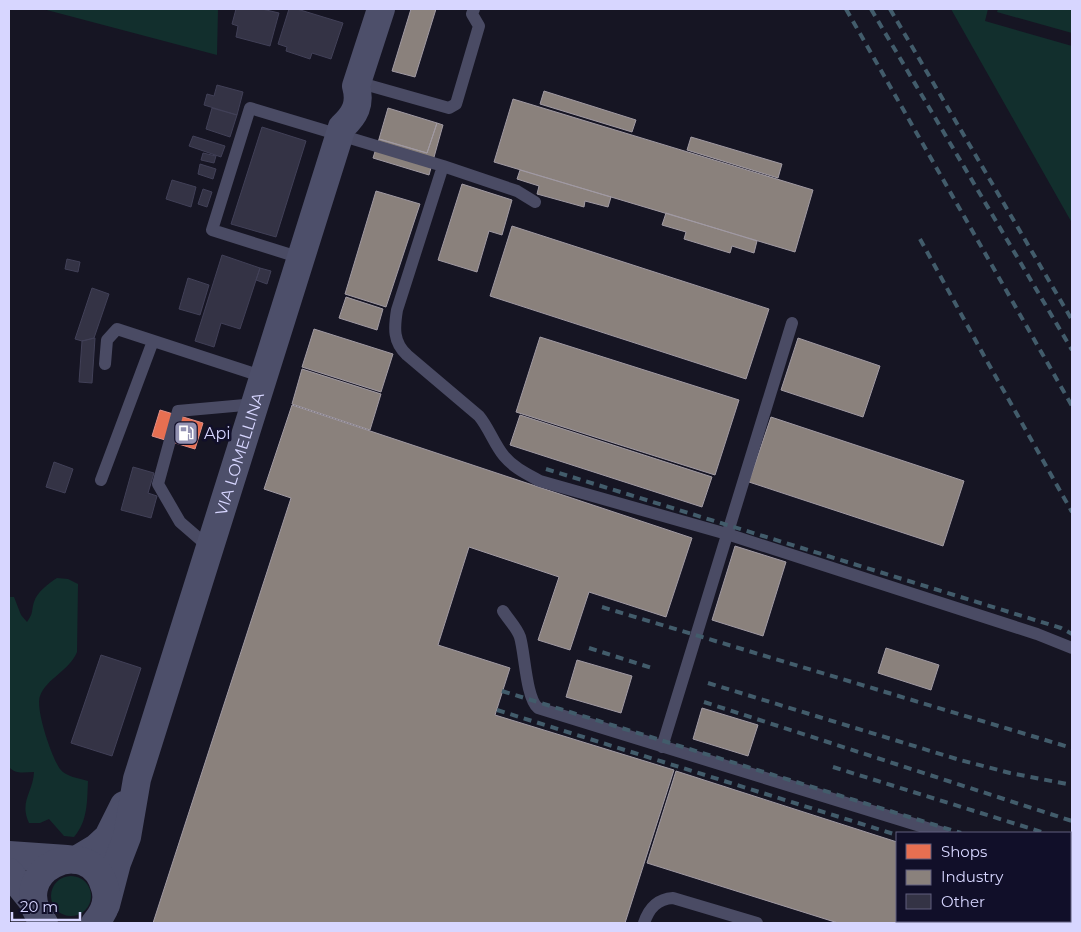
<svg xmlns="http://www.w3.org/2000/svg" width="1081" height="932" font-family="Montserrat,sans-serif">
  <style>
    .green { fill: #122f2d }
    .shops { fill: #e76f51; stroke: #e28e85 }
    .industry { fill: #8a817c; stroke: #a19aa3 }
    .building { fill: #343345; stroke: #414057 }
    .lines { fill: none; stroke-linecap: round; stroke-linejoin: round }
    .lane { stroke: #4a4b64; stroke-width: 12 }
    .secondary { stroke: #4d4f6a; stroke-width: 28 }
    .rail { stroke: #425c6b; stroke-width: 4; stroke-dasharray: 8 6; stroke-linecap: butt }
    .labels { text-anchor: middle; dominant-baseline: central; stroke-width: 5; stroke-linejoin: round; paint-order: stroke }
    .poi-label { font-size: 16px; fill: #d7d6ff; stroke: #110f29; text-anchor: start }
    .street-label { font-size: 16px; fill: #d7d6ff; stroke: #110f29 }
  </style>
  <rect width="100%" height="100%" fill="#161523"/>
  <path class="green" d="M43,9H218L217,55Z
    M951,9H988L985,21L1072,46V223Z
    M998,9H1072V33L997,12Z
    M57,578L68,579L78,584L77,652C69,671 46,679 40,696C35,709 52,758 60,769C66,777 79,778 88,781C87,801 88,821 74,837L64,836L49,819L40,823H29C19,801 33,793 34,772C25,772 16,775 9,767V597H14L21,615L27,622C34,612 31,612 34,602C37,592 49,583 57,578Z
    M51 896a20 20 0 1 1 40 0a20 20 0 1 1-40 0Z"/>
  <path class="shops" d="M160,410L203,423L195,449L152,436Z"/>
  <path class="industry" d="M411,9H436L415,77L392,71Z
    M544,91L636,120L632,132L540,104Z
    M513,99L813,190L795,252L494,162Z
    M388,108L437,123L427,153L379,139Z
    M437,123L443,125L429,175L373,158L379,139L427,153Z
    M691,137L782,164L778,178L687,150Z
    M520,170L611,197L608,207L585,201L584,207L537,194L539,186L517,179Z
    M462,184L512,200L502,235L489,231L477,272L438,260Z
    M376,191L420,204L386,307L345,294Z
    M666,213L757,241L754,253L732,246L730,253L684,239L686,232L662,225Z
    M512,226L769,309L746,379L490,296Z
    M346,297L383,309L377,330L339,318Z
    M314,329L393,354L381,392L302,367Z
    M540,337L739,400L715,475L516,412Z
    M798,338L880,366L863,417L781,390Z
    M302,369L381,394L370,430L292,404Z
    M292,405L692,538L666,617L589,592L570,650L538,640L559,577L469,547L438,645L510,668L495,715L674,770L625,923H153L291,498L264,489Z
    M520,415L712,477L702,507L510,445Z
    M771,417L964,481L943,546L749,482Z
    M735,546L786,562L763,636L712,620Z
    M886,648L939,665L931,690L878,673Z
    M577,660L632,676L621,713L566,697Z
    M702,708L758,725L748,756L693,739Z
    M676,771L897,842V921H949L948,923H838L647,863Z"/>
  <path class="building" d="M236,9H262L279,13L270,46L236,37L238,26L232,24Z
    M289,9H297L343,23L331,59L312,53L310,59L286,51L287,47L278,44Z
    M217,85L243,92L237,115L204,105L207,94L214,96Z
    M212,108L237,115L230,137L206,129Z
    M262,127L306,141L276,237L231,224Z
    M193,136L225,146L221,157L189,146Z
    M203,153L216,156L214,163L201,160Z
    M200,164L216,169L213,179L198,174Z
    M172,180L196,187L191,207L166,199Z
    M203,189L212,192L207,207L198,204Z
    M222,255L260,268L240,329L221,323L214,347L195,341Z
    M67,259L80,262L78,272L65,269Z
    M260,268L271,271L267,284L256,280Z
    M188,278L209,285L200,315L179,309Z
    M92,288L109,294L94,338L82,341L75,339Z
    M95,338L92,383L79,382L82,341Z
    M54,462L73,469L65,493L46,487Z
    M133,467L154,473L148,493L157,496L151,518L121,510Z
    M101,655L141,668L112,756L71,743Z"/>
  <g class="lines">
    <path class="lane" d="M357,82L449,108L456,104L479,26L472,14L474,9
      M443,166L397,310C394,328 393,342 407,355L479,416C489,428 494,444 504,456C514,468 527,474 540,481L727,534L1037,634L1072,648
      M301,258L212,230L250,108L443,166L517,191L535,202
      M105,364L107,340L117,329L264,377
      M101,480L153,341
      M210,548L180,522L158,484L178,411L256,404
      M503,611C508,619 517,628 520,637C525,654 526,698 538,708L943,833
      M662,747L792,323
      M644,923C649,908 657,899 673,898L757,923
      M1022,923L1023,921"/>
    <g class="secondary">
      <path d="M9,855L67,859"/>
      <path d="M76,860L96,848L108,837L124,805"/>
      <path d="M9,872L33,902"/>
      <path id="s1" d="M106,905L117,863L127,837L137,779L342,127C355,115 361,104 356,86L381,9"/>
      <path d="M44,923C3,871 90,830 105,888C109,901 104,913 95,923"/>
    </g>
    <path class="rail" d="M846,9L1072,406
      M871,9L1072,350
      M890,9L1072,320
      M920,239L983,354L1072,512
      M546,469L1061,628L1072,634
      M602,607L1072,748
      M589,648L655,669
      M708,683L960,760L1010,773L1072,785
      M502,691L961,833
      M704,702L1072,821
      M497,710L897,835
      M833,767L1045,833
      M1070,841L1072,842
      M1070,867L1072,868
      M1070,888L1072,889
      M1070,906L1072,907
      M1049,921L1057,923"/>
  </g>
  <defs>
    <g id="fuel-square" transform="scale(1.25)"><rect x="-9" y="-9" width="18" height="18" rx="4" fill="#9392b2" stroke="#110f29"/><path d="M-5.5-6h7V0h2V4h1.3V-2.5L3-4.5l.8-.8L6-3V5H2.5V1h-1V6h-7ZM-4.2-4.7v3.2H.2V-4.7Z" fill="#fff"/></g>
  </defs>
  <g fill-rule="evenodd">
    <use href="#fuel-square" x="186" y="433"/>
  </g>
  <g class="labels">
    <g class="poi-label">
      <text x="204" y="433">Api</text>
    </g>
    <g class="street-label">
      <text stroke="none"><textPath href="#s1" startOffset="471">VIA LOMELLINA</textPath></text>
    </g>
  </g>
  <rect width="1081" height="932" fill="none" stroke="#d7d6ff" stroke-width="20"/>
  <rect x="896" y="832" width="175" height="90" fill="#110f29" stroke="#605f7f"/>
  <rect x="906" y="844" width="25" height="15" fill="#e76f51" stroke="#605f7f"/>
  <text x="941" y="857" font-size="15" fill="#d7d6ff">Shops</text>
  <rect x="906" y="870" width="25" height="15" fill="#8a817c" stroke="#605f7f"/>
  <text x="941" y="882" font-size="15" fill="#d7d6ff">Industry</text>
  <rect x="906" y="894" width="25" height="15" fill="#343345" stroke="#605f7f"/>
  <text x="941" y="907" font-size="15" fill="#d7d6ff">Other</text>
  <path d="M12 912v8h68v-8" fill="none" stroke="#d7d6ff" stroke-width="2.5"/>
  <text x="20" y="912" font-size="15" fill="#d7d6ff" stroke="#110f29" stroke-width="4" paint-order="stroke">20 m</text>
</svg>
